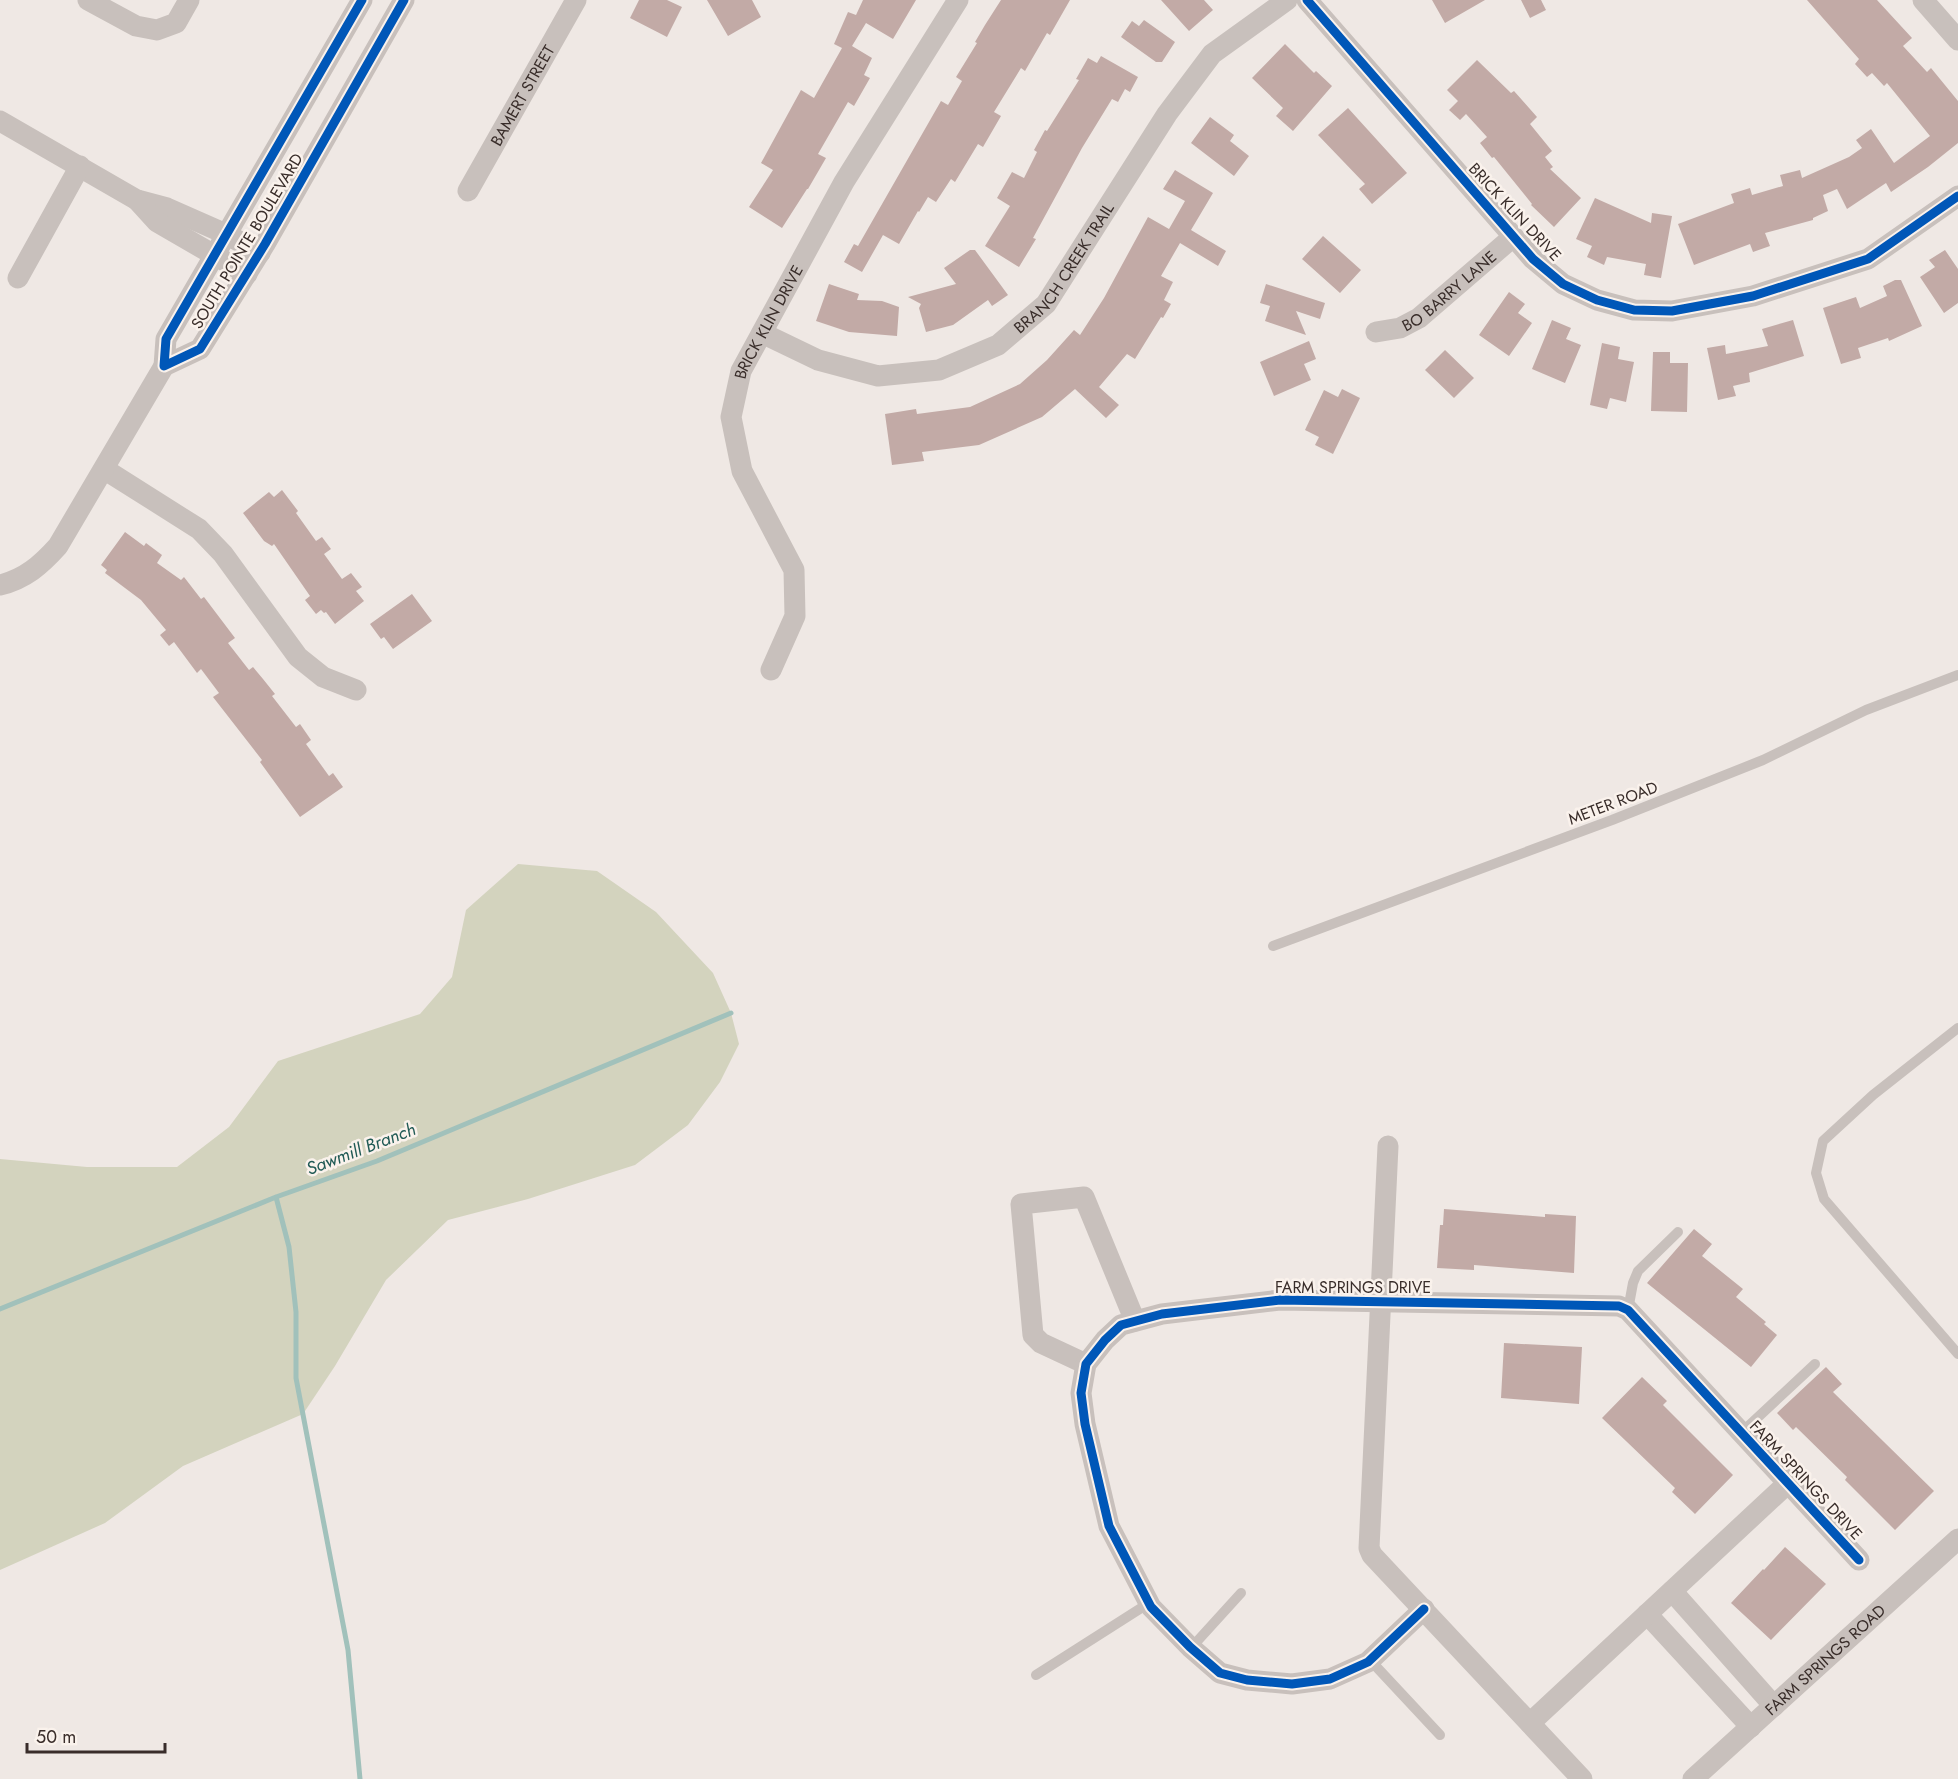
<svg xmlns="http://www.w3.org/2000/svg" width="1958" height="1779" font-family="Jost,sans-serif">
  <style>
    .green { fill: #d3d3be }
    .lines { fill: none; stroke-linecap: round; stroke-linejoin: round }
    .stream { stroke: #a1c1bb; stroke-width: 5 }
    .building { fill: #c2aaa6 }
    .lane { stroke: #c8c0bc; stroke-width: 10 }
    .street { stroke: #c8c0bc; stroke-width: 21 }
    .cycleway-casing { stroke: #faf2ec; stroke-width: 13 }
    .cycleway { stroke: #0057b8; stroke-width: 9 }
    .labels { text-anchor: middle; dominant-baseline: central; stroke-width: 5; stroke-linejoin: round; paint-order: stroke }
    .street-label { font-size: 16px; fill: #392d2a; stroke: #faf2ec }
    .water-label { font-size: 18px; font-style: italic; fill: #205a55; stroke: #faf2ec }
  </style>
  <rect width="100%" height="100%" fill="#efe8e4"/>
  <path class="green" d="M518,864L597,871L656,912L713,973L731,1013L739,1044L720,1082L688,1125L635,1165L528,1199L448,1220L386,1280L335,1366L303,1414L183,1466L105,1523L0,1570V1159L87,1167H177L229,1127L278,1061L420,1014L452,977L466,910Z"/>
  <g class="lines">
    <path class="stream" d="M276,1197L289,1247L296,1312V1378L348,1650L360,1779
      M0,1309L276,1197L377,1161L731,1013"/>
  </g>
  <path class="building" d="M639,0H667L682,7L667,37L630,18Z
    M707,0H752L761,17L728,36Z
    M863,0H916L893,39L866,23L852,46L872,58L864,75L870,78L854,106L848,102L818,154L826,158L808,189H807L782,228L749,207L773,170L761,163L801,90L814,98L842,48L834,44L848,12L856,15Z
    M1001,0H1070L1050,35L1047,33L1025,71L1021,68L994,112L1001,116L983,147L978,144L955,182L951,179L936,202L928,197L919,212L918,211L899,244L883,235L862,272L844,262L854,244L858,246L941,101L948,105L962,81L956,77L977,43L975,42L985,25Z
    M1161,0H1204L1213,10L1189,31Z
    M1432,0H1485L1445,23Z
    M1521,0H1541L1546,10L1530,18Z
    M1807,0H1877L1912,38L1903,46L1927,72L1931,68L1958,101V143L1928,167L1891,192L1886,183L1847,209L1837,189L1823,195L1828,211L1813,218V220L1765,233L1770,246L1753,252L1750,244L1694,265L1678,224L1734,203L1731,194L1750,188L1752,195L1783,186L1780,175L1800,170L1802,178L1849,157L1862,148L1856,140L1871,129L1894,163L1930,136L1887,83L1884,86L1872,73L1867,77L1855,64L1859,59Z
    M1144,20L1175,42L1162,62H1156L1121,37L1132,21L1139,26Z
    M1285,44L1314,73L1316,71L1332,86L1293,131L1276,116L1283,108L1252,78Z
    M1101,56L1138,77L1130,92L1125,89L1118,102L1112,99L1082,148L1033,238L1036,239L1019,267L985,246L1010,206L997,198L1012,172L1024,178L1037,152L1034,150L1045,130L1047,131L1079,80L1076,79L1088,58L1097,63Z
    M1477,60L1511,93L1514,91L1537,117L1530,124L1552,151L1545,157L1553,167L1550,169L1581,198L1554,227L1531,205L1532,204L1494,157L1492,158L1480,143L1487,137L1466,114L1460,120L1449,110L1458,101L1447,90Z
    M1348,108L1407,173L1372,204L1359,189L1365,184L1318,135Z
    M1210,117L1234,135L1230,141L1249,156L1234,176L1191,143Z
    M1175,170L1213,193L1191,230L1226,251L1218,266L1180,243L1161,276L1173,282L1164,300L1171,304L1163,318L1161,317L1135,359L1127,354L1099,387L1119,405L1106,418L1075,389L1042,417L979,445L922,452L924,461L892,465L885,414L916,409L917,414L970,407L1020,384L1047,360L1074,330L1080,335L1104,298L1148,217L1169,229L1185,201L1163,189Z
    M1595,198L1651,223L1652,213L1672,216L1661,278L1644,275L1646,264L1607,257L1604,265L1587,257L1592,246L1576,239Z
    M1323,236L1361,270L1340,293L1302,259Z
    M970,250H975L1008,295L992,306L988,300L953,325L926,332L919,308L921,304L908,297L956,284L944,268Z
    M1945,250L1958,269V303L1944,313L1920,277L1935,267L1929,260Z
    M1895,280H1901L1922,326L1889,341L1888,338L1858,348L1861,358L1841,364L1823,308L1856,297L1860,308L1887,296L1883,286Z
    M829,284L859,294L857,300L882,301L899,307L897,336L849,332L816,321Z
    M1266,284L1325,303L1320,319L1296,311L1306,335L1265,321L1270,306L1260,303Z
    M1509,292L1525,304L1518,313L1532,323L1509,356L1479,335Z
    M1552,320L1571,328L1566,339L1581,345L1565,383L1532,369Z
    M1793,320L1804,356L1749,373L1750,382L1733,386L1736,396L1718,400L1707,348L1725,345L1726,354L1768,346L1762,329Z
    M1309,341L1316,359L1304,364L1311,380L1274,396L1260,362Z
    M1602,343L1620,347L1618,359L1634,362L1626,402L1610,398L1607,409L1590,405Z
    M1445,350L1474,378L1454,398L1425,370Z
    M1653,352H1670V363H1688L1687,412L1651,411Z
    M1342,389L1360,398L1333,454L1315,445L1319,437L1305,430L1324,390L1338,397Z
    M282,490L298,511L296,513L316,541L322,537L331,549L324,554L342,579L351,573L362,587L356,591L364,601L335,624L326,612L324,613L321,610L316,614L305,600L310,596L274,544L272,546L264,541L243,513L269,492L274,497Z
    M125,532L144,546L146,543L162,555L157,563L181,580L184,577L201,599L204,597L235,638L228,643L249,670L253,667L263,679L275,694L272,696L296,727L300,724L311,740L306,744L329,776L333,773L343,787L300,817L260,762L262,760L213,697L219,693L201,669L197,673L174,642L169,646L160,635L166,630L141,600L105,573L107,570L101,565Z
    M412,594L432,621L393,649L384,637L381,639L370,624Z
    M1444,1209L1545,1217V1214L1576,1216L1574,1273L1474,1265V1270L1437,1268L1440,1225H1443Z
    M1694,1229L1712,1244L1702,1256L1743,1289L1736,1297L1766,1322L1764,1324L1777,1335L1751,1367L1647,1283Z
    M1504,1343L1582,1347L1579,1404L1501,1398Z
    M1826,1367L1842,1384L1833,1392L1934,1491L1895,1530L1845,1480L1847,1477L1796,1427L1793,1430L1777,1413Z
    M1642,1377L1667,1401L1663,1405L1733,1475L1695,1514L1672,1492L1675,1488L1602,1418Z
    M1785,1547L1826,1584L1771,1640L1731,1603L1763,1569L1764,1570Z"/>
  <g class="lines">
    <path class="lane" d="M1273,946L1612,820L1763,760L1866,710L1958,675
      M1958,1028L1873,1095L1823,1141L1816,1173L1824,1199L1958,1354
      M1628,1310L1633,1283L1638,1271L1678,1232
      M1741,1433L1815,1364
      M1191,1648L1241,1593
      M1370,1660L1440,1735
      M1036,1675L1149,1603"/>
    <g class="street">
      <path d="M88,0L136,26L157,30L176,23L189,0"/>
      <path d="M362,0L166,339L164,366L200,349L265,244L404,0"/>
      <path d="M1307,0L1533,259L1563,284L1597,300L1634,310L1672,311L1753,296L1868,259L1958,196"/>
      <path d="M1923,0L1958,40"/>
      <path d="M0,121L137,200L167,208L226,234L260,253"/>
      <path id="s1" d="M468,191L576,0"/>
      <path d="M137,200L157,222L247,274"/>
      <path d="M18,278L80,166"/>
      <path id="s2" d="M1376,332L1400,328L1419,318L1513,237"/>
      <path id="s3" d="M762,333L818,360L878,376L939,370L998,345L1046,304L1167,114L1212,54L1287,0"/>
      <path d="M104,469L199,529L223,554L298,657L323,677L356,690"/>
      <path d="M0,585C25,579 41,565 58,546L164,366"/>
      <path id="s4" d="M771,670L795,616L794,570L742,471L731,417L741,371L844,182L958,0"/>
      <path d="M1388,1146L1369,1548L1372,1555L1582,1779"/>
      <path d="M1086,1364L1041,1343L1033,1335L1021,1204L1084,1197L1135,1321"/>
      <path d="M1672,1591L1774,1706"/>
      <path d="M1424,1609L1368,1662L1330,1679L1292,1684L1247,1680L1220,1673L1190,1647L1151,1607L1109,1526L1085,1424L1081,1393L1086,1364L1105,1340L1121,1325L1162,1314L1280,1300L1619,1306L1628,1310L1859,1560"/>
      <path d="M1647,1614L1751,1727"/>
      <path d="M1530,1723L1788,1483"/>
      <path id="s5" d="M1693,1779L1958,1539"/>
    </g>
    <g class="cycleway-casing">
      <path id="cycleway" d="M362,0L166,339L164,366L200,349L265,244L404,0
        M1307,0L1533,259L1563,284L1597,300L1634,310L1672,311L1753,296L1868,259L1958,196
        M1424,1609L1368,1662L1330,1679L1292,1684L1247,1680L1220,1673L1190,1647L1151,1607L1109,1526L1085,1424L1081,1393L1086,1364L1105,1340L1121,1325L1162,1314L1280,1300L1619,1306L1628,1310L1859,1560"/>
    </g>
    <use href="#cycleway" class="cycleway"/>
  </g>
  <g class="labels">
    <g class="street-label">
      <text stroke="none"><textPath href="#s1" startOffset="110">BAMERT STREET</textPath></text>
      <text transform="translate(1515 212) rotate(47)">BRICK KLIN DRIVE</text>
      <text transform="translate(247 241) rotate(-59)">SOUTH POINTE BOULEVARD</text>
      <text stroke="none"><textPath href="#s3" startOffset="352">BRANCH CREEK TRAIL</textPath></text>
      <text stroke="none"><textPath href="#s2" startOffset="86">BO BARRY LANE</textPath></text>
      <text stroke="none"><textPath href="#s4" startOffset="375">BRICK KLIN DRIVE</textPath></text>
      <text transform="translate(1613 803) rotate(-21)">METER ROAD</text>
      <text x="1353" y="1287">FARM SPRINGS DRIVE</text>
      <text transform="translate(1806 1480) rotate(47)">FARM SPRINGS DRIVE</text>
      <text stroke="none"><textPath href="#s5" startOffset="178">FARM SPRINGS ROAD</textPath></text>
    </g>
    <g class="water-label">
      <text transform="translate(361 1149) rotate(-21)">Sawmill Branch</text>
    </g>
  </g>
  <path d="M27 1743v9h138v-9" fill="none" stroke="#392d2a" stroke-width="3"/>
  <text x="36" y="1743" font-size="18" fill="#392d2a" stroke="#faf2ec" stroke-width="4.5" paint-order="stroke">50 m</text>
</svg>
